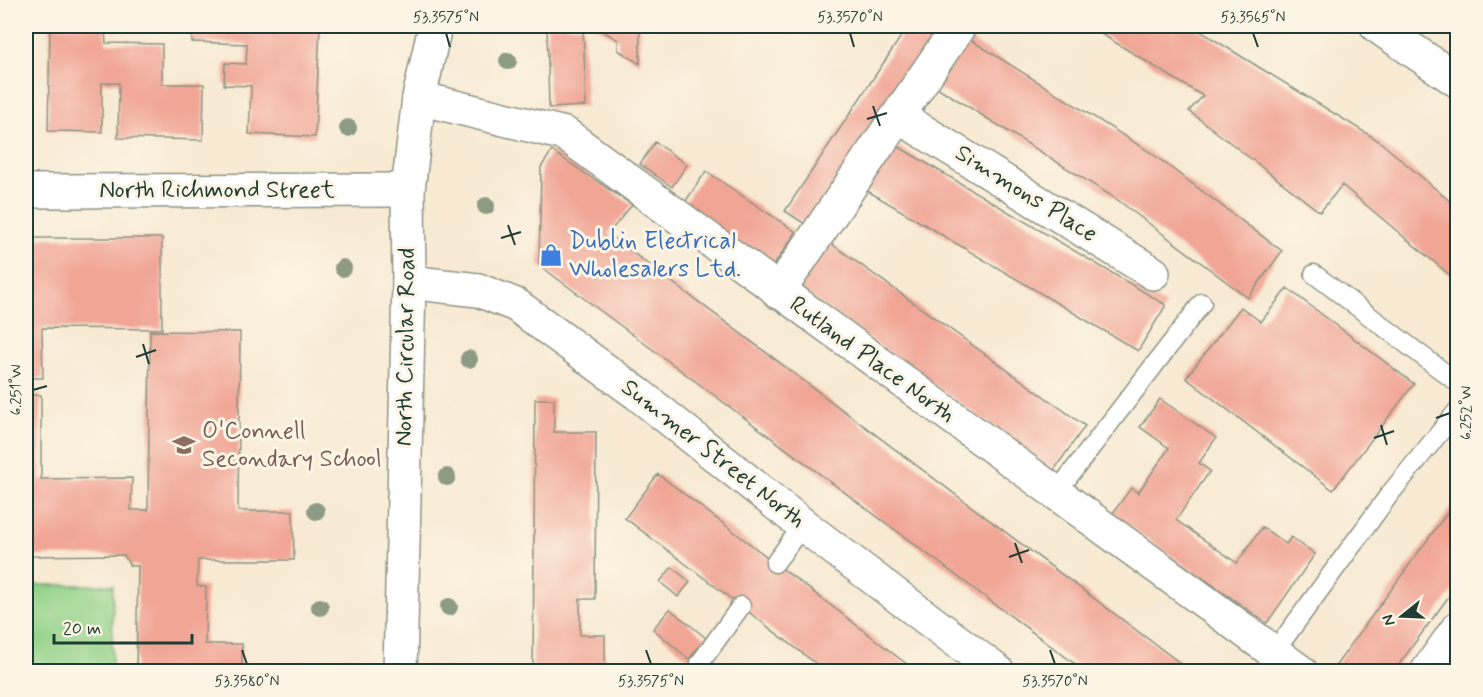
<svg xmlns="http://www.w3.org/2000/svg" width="1483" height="697" font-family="Mynerve,sans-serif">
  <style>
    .green { fill: #92d288; stroke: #58885e; stroke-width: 1.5 }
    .building { fill: #f1a595 }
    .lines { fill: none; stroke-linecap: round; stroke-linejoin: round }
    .lane-casing { stroke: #8c9484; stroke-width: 21 }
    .street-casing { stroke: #8c9484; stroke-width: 36 }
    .secondary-casing { stroke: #8c9484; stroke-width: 36 }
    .lane { stroke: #fff; stroke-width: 18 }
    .street { stroke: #fff; stroke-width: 33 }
    .secondary { stroke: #fff; stroke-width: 33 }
    .tree { fill: #8d9b85 }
    .ticks { fill: none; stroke: #1f3d34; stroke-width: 2 }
    .labels { text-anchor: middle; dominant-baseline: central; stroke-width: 6; stroke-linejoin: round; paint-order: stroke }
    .street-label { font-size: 24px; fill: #1f3d34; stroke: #fcf5e5 }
    .shop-label { font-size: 24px; fill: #366cbe; stroke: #fcf5e5; text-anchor: start }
    .education-label { font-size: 24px; fill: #785e54; stroke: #fcf5e5; text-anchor: start }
    .neatline { fill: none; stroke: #1f3d34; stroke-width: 2 }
    .ticks-label { font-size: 15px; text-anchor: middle; fill: #1f3d34 }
  </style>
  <rect width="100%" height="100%" fill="#fcf5e5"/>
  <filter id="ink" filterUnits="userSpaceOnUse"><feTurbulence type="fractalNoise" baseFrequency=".0167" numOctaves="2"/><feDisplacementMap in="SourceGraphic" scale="12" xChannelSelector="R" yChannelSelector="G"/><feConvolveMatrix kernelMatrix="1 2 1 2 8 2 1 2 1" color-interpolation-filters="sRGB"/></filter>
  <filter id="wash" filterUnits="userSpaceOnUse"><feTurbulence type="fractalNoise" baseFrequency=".008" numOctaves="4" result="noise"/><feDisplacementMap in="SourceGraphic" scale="24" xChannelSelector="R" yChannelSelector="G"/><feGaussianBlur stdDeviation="1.35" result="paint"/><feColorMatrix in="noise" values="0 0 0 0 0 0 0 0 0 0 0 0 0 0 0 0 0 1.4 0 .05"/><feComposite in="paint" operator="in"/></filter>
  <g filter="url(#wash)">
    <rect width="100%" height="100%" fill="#f8ead3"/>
    <path class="green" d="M26,585H113L112,671H26Z"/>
    <g id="blocks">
      <path class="building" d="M50,26H122V30H105L106,43L162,44V84H204L203,140L118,138L119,83H102V132L48,131Z
        M192,26H320L315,137L249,134L251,86L224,85L225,63L246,64L247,44L192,42Z
        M547,26H583L586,106L549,108Z
        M594,26L640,27V64L618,50V40Z
        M908,26H945L811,228L785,211Z
        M1088,26H1192L1379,141L1458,208V282L1342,185L1320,212L1189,111L1203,96Z
        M966,37L1150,152L1282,251L1248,298L1115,198L935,86Z
        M655,142L687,165L672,187L640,164Z
        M894,144L1166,305L1138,351L866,190Z
        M552,151L632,205L608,234L1192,672H1086L539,265L541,167Z
        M706,171L796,232L773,266L683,205Z
        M26,238H162V329L42,328L43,378H26Z
        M829,242L1085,426L1054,470L797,287Z
        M1287,288L1414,384L1333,490L1186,378L1241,307L1261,322Z
        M150,331L240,332L238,511H293L294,560H198L197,586L206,587L205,644H242V672H136L138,566H130L124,555L26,556V395H41V479L132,478L131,510H148Z
        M535,399H554V432H596L595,599H580V635H605V672H533Z
        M1160,399L1216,438L1199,463L1210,471L1176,520L1237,563L1262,527L1286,544L1291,537L1315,554L1267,623L1112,514L1131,488L1138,493L1169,448L1140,427Z
        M658,474L850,620L917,672H827L691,568L625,518Z
        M1458,498V584L1403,659L1394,672H1331Z
        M672,567L690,582L678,597L660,582Z
        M670,609L706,638L689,659L653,629Z"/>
    </g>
  </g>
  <g filter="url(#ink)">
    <use href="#blocks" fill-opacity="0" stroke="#8c9484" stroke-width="1.5"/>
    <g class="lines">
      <g class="lane-casing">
        <path id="lane" d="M1314,274L1458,383
          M1056,493L1202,303
          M775,563L803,525
          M1275,651L1389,495L1458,410
          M699,672L700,663L741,606"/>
      </g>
      <g class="street-casing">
        <path id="street" d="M419,98L565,134L1301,672
          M898,116L1153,273
          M26,191L408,190
          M409,282L478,290L516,305L638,394L803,525L998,672
          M778,292L959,26
          M1427,672L1458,628"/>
      </g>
      <g class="secondary-casing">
        <path id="secondary" d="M1377,26L1458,81
          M400,672L409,282L408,190L419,98L435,26"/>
      </g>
      <use href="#lane" class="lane"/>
      <use href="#street" class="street"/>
      <use href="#secondary" class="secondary"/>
    </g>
    <g class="tree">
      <circle cx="508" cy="61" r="9"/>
      <circle cx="348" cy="128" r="9"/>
      <circle cx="486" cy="206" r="9"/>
      <circle cx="343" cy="268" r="9"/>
      <circle cx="469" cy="359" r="9"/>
      <circle cx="447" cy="477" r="9"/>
      <circle cx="316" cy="511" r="9"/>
      <circle cx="320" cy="607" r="9"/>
      <circle cx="449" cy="607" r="9"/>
    </g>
  </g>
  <path class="ticks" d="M446,33L450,47M850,33L854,47M1253,33L1258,47M873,106L880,126M867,119L887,113M508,225L515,245M501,238L521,232M143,344L149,364M136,357L156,350M33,390L47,386M1436,418L1450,413M1381,425L1387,445M1374,438L1394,431M1015,543L1022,563M1009,557L1029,550M242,650L247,664M646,650L651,664M1050,650L1055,664"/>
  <defs>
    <g id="shop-bare" transform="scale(1.8)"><path d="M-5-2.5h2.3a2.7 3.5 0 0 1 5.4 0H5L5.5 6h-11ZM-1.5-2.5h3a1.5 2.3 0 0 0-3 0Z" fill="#3f7fe0" stroke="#fcf5e5" stroke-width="2.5" paint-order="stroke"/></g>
    <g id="school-bare" transform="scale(1.8)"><path d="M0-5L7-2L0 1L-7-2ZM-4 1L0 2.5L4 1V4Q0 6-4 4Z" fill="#8d6e63" stroke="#fcf5e5" stroke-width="2.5" paint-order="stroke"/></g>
  </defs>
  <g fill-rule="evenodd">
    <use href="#shop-bare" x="551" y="255"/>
    <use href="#school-bare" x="184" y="445"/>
  </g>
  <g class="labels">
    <g class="street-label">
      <text x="217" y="190">North Richmond Street</text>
      <text transform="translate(1026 194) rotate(32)">Simmons Place</text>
      <text transform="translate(406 347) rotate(-89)">North Circular Road</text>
      <text transform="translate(872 360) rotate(36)">Rutland Place North</text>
      <text transform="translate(713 454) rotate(38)">Summer Street North</text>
    </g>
    <g class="shop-label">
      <text x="569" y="241">Dublin Electrical<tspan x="569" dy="28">Wholesalers Ltd.</tspan></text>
    </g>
    <g class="education-label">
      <text x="202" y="431">O'Connell<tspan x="202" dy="28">Secondary School</tspan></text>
    </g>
  </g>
  <rect width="1483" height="697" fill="none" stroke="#fcf5e5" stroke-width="66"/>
  <g transform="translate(1402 616) rotate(252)" stroke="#fcf5e5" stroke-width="4.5" paint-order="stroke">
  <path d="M0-4.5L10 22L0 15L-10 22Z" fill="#1f3d34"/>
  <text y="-9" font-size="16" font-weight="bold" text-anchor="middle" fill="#1f3d34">N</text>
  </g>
  <path d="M54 634v9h138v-9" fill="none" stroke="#1f3d34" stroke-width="3"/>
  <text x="63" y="634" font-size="18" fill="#1f3d34" stroke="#fcf5e5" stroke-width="4.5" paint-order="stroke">20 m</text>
  <rect x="33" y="33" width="1417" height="631" class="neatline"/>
  <g class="ticks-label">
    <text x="446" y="22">53.3575°N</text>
    <text x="850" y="22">53.3570°N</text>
    <text x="1253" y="22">53.3565°N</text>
    <text transform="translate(16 390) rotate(-90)" y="5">6.251°W</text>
    <text transform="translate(1466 413) rotate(-90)" y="5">6.252°W</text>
    <text x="247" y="686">53.3580°N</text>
    <text x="651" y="686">53.3575°N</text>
    <text x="1055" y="686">53.3570°N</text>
  </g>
</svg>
